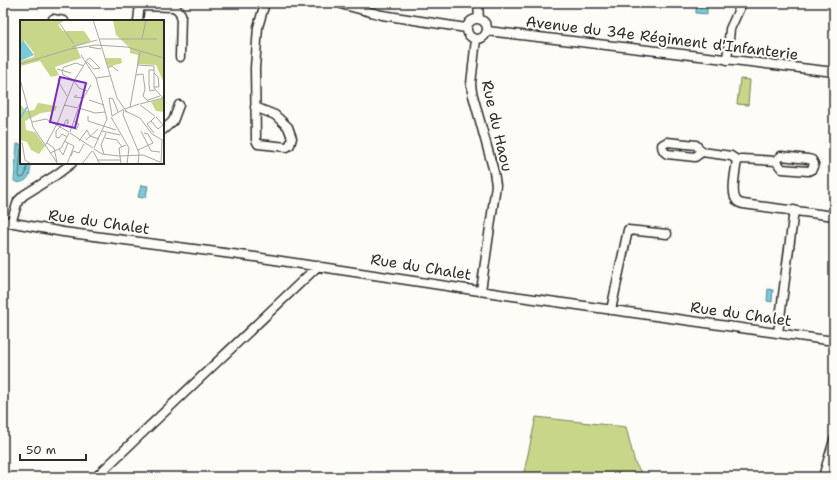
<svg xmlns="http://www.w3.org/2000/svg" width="837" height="480" font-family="'Shantell Sans',sans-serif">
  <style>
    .green { fill: #c8d689; stroke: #7a805a }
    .water { fill: #7ac9d6; stroke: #5a8a92 }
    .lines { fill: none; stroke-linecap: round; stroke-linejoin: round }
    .shore { stroke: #4b6a6f; stroke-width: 1 }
    .street-casing { stroke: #2b2b2b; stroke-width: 11 }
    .street { stroke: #fdfcf7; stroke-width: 8 }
    .labels { text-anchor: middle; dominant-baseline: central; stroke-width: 4; stroke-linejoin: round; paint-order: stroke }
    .street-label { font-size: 15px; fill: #2b2b2b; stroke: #fdfcf7 }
    .inset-river { fill: none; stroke: #7ac9d6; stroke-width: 2 }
    .inset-road { fill: none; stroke: #a9a8a5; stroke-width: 1 }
    .view { fill: #7b2cbf; fill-opacity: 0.15; stroke: #7b2cbf; stroke-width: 2 }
    .inset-edge { fill: none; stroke: #2b2b2b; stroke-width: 2 }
  </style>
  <rect width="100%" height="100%" fill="#fdfcf7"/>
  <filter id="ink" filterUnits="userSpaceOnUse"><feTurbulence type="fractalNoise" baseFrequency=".025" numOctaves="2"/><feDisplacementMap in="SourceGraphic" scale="8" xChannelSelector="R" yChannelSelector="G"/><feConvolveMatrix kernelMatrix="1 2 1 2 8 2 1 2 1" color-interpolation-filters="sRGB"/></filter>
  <g filter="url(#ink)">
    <path class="green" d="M740,79L750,80L748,105L737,104Z
      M536,417L626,427L635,463L644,477H523Z"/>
    <path class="water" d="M696,7L707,8V14L696,13Z
      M17,144H21V163H31C30,170 31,178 24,181C20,183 18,183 14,181Z
      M141,185L148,186L146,197H143V198L138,197Z
      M768,289L773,290L772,302L767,301Z"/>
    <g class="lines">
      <path class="shore" d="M21,149L19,176L20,178L24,177L26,173L27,163"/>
      <g class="street-casing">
        <path id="street" d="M340,3L344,5L382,15L466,28
          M478,3L479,19
          M140,6L173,7L177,9L181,14L180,57
          M467 29a10 10 0 1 1 20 0a10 10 0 1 1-20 0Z
          M53,19L64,21
          M138,21L140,3
          M487,31L834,72
          M476,39L471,84L472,92L494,172L496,185L481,291
          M727,60L730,29L742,3
          M255,107L275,115L288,127L292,138L290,145L287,147L258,144L256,140L255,68L258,27L265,3
          M163,130L173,121L179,105
          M702,152L696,145L667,142L662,145C662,150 664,152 667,154L695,157L702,152L731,156L737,160
          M776,161L781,156L808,159L812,160L814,164L812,169L808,171L782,169L776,161L742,159L737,160C736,169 730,194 737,201C737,202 742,204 743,204L834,216
          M3,221L63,232L255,257L506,295L834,341
          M11,223L18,201L24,195L56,175L72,163
          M611,310L628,230L667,234
          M778,333L794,210
          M96,477L318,266
          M823,477L834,440"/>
      </g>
      <use href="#street" class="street"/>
    </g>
  </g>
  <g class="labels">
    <g class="street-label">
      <text transform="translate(662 38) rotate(7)">Avenue du 34e Régiment d'Infanterie</text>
      <text transform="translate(497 126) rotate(77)">Rue du Haou</text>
      <text transform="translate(99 222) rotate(8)">Rue du Chalet</text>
      <text transform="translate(421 267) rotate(9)">Rue du Chalet</text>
      <text transform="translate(741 314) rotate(8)">Rue du Chalet</text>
    </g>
  </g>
  <g transform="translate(20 20)">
    <rect width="144" height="144" fill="#fdfcf7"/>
    <path d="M0,0H45L38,5L43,11H64L71,21L56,26L61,38L35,47L39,55L31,57L20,41L0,46V41L14,37V33L4,20L0,26ZM93,0H144V63L136,45L117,44L118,35L110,33V28L96,15ZM85,38H101L102,43L88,47ZM144,78V92L136,91L131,82ZM18,83L37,86L35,91L21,93L5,101L6,110L15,112L25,126L19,134L11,130L7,122L0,120V84L6,91L14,90Z" fill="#c8d689"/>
    <path d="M3,20L14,35L0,41V26Z" fill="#7ac9d6"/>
    <path class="inset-river" d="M0,99L7,87"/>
    <path class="inset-road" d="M73,0L78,15M40,4L54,24M78,15L97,78L107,92M80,19H137M122,19L126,0M52,27L77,20M69,27L81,29M61,35L76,58L87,99L74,128M67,42L74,49L80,48M0,44L50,29L76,25L107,27L144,38M117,45L134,46V68L143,78M88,48L92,46L98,51M37,49L51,53M134,50H129V65L130,71L135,70M42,51L44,47L56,43L64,46M42,51L43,55L54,60M134,53L138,57L139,67H134M116,55L123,54L125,69L123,76L129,82M39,58L38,61L47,76M76,58L90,56M0,59L13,107L38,144M54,61L59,68L67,71M57,75L54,77L64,78M69,80L84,85M128,80L140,76M120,84L143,78M44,85L58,88M120,85L135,96M58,87L71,65M110,87L120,32M59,88L75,93L85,92M105,89L119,84M104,90L103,95L119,133L118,144M105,91L120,98L132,114L144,121M68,96V101L96,110M92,96L89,78L93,79L98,92M92,96L104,89M91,97L109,128L107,144M135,97L131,101L138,109L143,105M136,97L144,106M54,101L59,104L56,110M131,101L127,104L134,113M12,102L26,99L49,112M41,106L36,111V117L39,118L42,114L47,117M43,107L46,100H48V103L47,104L48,102M82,111L100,115M121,111L131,131L140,132M50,112L58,89M50,113L73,128M85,118L97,120L102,127M66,120L78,109M44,121L54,126L47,144M59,121L67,110L70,116L79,119M2,122L5,140L11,144M27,123L34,128L37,142M25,126L37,104L54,61L67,40L70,38L80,48M39,129L43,135L48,123M74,129L82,134L99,136L123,135L140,142M118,130L133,123L128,114L124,113M73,131L80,144M30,133L41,128L49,113M84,134L81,125L86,113M51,136L53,131L59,133L64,124M77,140H101M62,144L72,131M81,144H97M101,144L99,128L106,125M141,144L142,120"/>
    <path class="view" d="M40,57L66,63L55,108L30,102Z"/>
    <rect width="144" height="144" class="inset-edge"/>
  </g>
  <rect width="837" height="480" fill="none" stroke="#fdfcf7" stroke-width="16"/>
  <rect x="8" y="8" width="821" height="464" fill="none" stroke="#2b2b2b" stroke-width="1.5" filter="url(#ink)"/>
  <path d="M20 454v6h66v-6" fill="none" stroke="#2b2b2b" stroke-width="2"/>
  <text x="26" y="454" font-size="12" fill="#2b2b2b" stroke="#fdfcf7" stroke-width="3" paint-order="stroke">50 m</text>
</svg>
